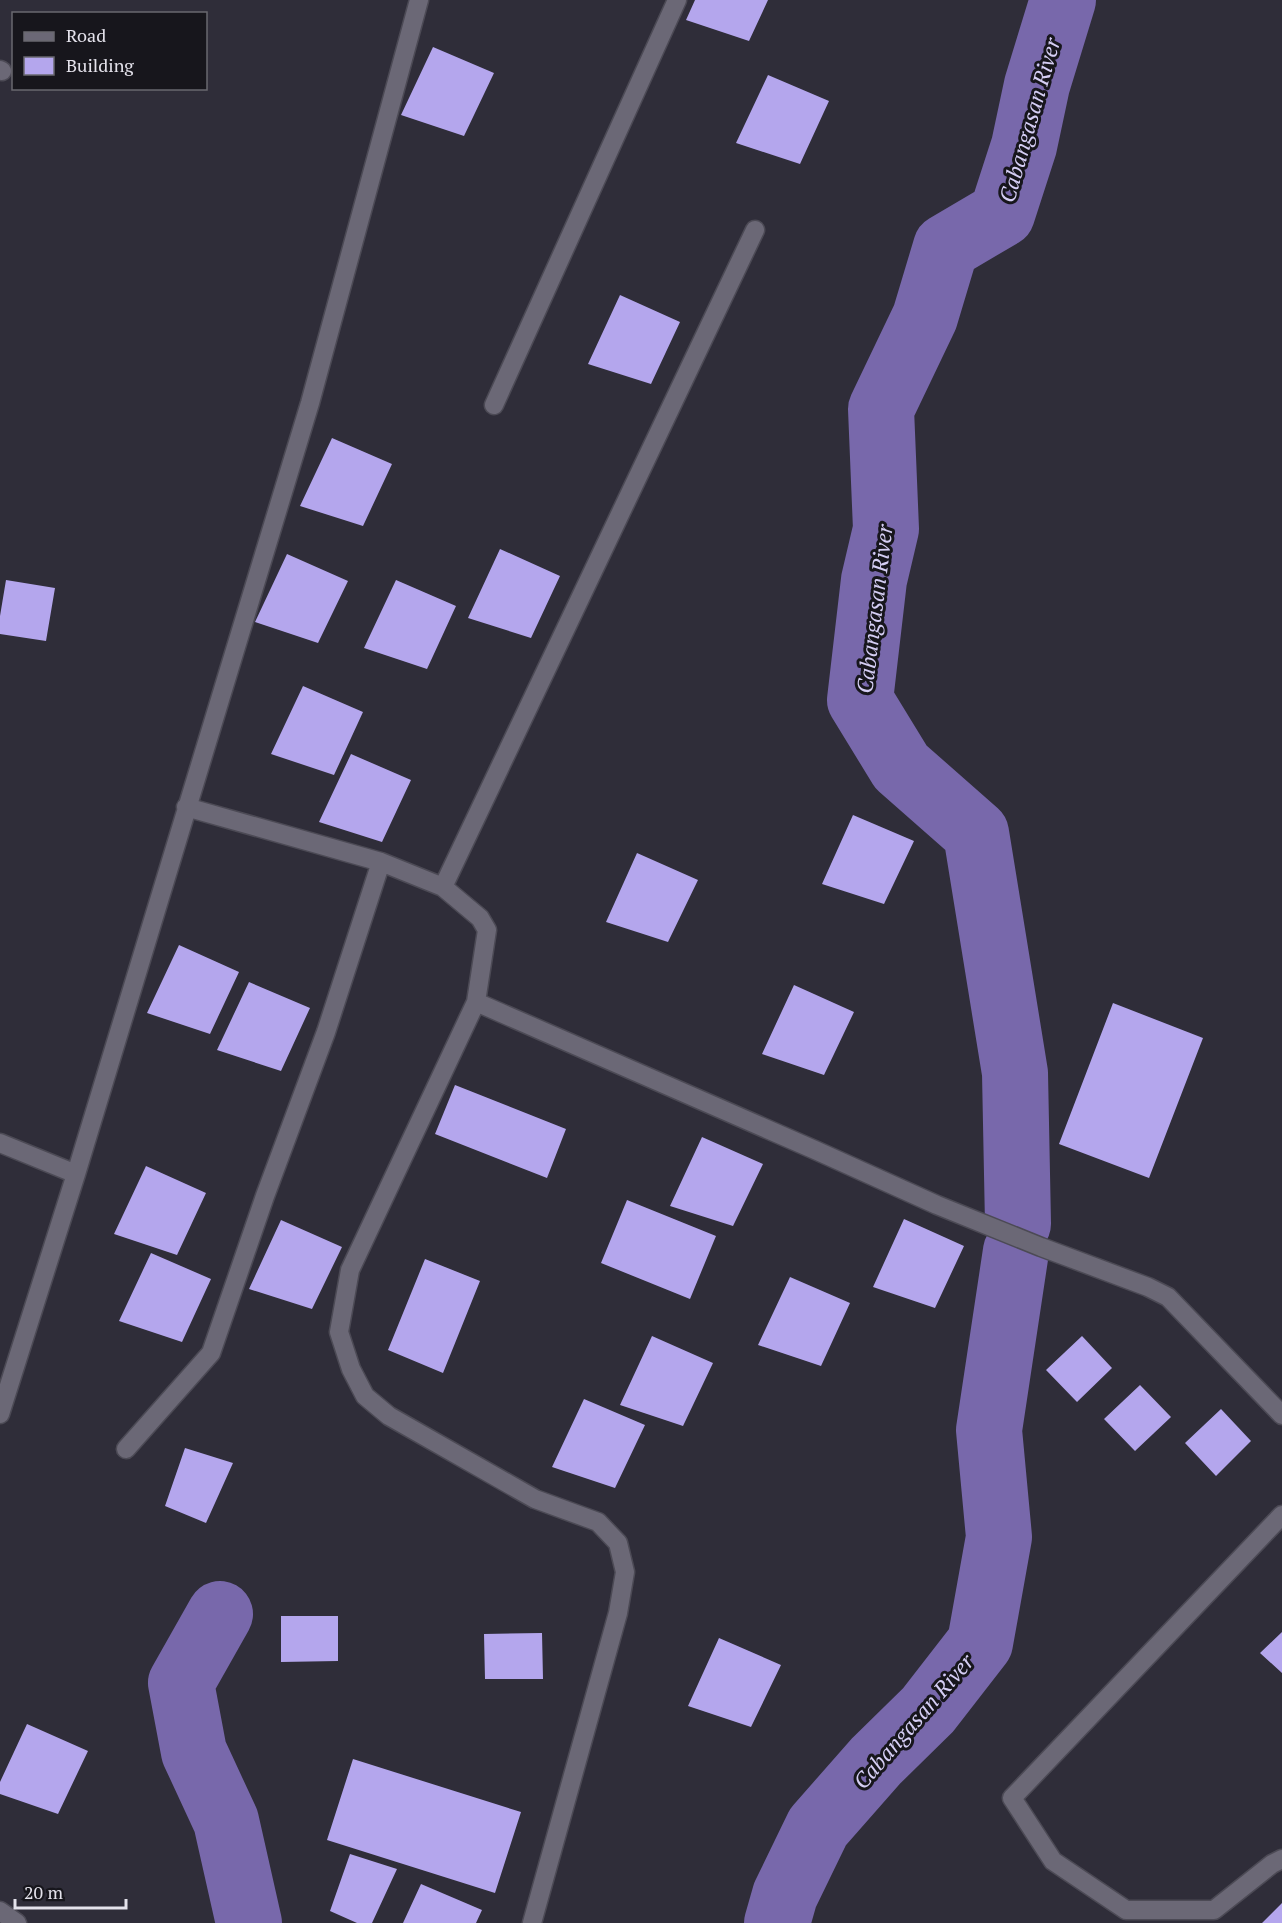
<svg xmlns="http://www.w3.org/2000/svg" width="1282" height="1923" font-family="'PT Serif',serif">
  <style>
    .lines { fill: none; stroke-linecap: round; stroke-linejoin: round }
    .river { stroke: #7868ab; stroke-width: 66 }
    .building { fill: #b4a6ed }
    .street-casing { stroke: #4c4a55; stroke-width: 21 }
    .street { stroke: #6b6876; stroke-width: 18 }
    .labels { text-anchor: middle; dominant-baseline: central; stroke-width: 6; stroke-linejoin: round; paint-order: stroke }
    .water-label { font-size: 22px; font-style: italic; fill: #d5cef4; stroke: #17161c }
  </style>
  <rect width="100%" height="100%" fill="#2f2d39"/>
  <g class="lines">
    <path class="river" d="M1018,1224L1015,1073L976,833L901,767L860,700L874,580L886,529L881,409L925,317L946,247L1002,214L1024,146L1037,85L1063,0
      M220,1614L181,1683L194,1752L226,1821L249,1923
      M777,1923L785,1895L818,1827L876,1761L928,1710L980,1643L999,1537L989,1430L1016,1251"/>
  </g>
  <path class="building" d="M695,0H768L749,41L686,20Z
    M433,47L494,73L464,136L401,115Z
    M768,75L829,101L800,164L736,143Z
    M620,295L680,322L651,384L588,364Z
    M332,438L392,464L363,526L300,506Z
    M500,549L560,576L531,638L468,618Z
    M287,554L348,581L318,643L255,622Z
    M6,580L55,588L46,641L0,634V616Z
    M396,580L456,606L427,669L364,648Z
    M303,686L363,712L334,775L271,754Z
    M351,754L411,780L382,842L319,822Z
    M853,815L914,841L884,904L822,884Z
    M637,853L698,880L668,942L606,922Z
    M179,945L239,972L210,1034L147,1013Z
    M249,982L310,1008L281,1071L217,1050Z
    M794,985L854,1012L824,1075L762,1054Z
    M1113,1003L1203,1038L1149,1178L1059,1144Z
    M455,1085L566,1129L547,1178L435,1134Z
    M702,1137L763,1164L733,1226L670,1206Z
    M146,1166L206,1193L177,1255L114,1234Z
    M627,1200L716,1236L690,1299L601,1263Z
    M904,1219L964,1246L935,1308L873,1287Z
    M281,1220L342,1247L312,1309L249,1289Z
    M151,1253L211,1279L182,1342L119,1321Z
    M425,1259L480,1281L443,1373L388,1350Z
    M790,1277L850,1303L821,1366L758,1345Z
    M652,1336L713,1363L683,1426L620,1405Z
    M1082,1336L1112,1368L1077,1402L1046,1370Z
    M1140,1385L1171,1417L1135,1451L1104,1419Z
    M584,1399L645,1425L615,1488L552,1467Z
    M1221,1409L1251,1441L1216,1476L1185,1443Z
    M185,1448L233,1463L206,1523L165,1506Z
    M281,1616H338V1661L281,1662Z
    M1282,1632V1673L1260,1653Z
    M542,1633L543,1679H485L484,1634Z
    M719,1638L781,1665L751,1727L688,1706Z
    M27,1724L88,1751L58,1814L0,1794V1782Z
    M353,1759L521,1812L495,1893L327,1840Z
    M350,1854L397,1869L372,1923H357L330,1911Z
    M421,1884L482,1910L476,1923H403Z
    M1282,1903V1923H1262Z"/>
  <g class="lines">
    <g class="street-casing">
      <path id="street" d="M0,70L2,71
        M494,405L677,0
        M186,807L381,862L443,887L480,918L487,930L476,1002L350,1270L339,1332L351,1369L365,1396L389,1416L535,1499L598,1522L618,1543L625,1572L618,1613L532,1923
        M443,887L755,230
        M476,1002L815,1150L937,1205L1041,1247L1148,1287L1168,1297L1282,1415
        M0,1143L76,1174
        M0,1414L76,1174L310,403L419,0
        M126,1449L211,1353L265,1196L326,1032L381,862
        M1282,1515L1012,1798L1053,1861L1126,1910H1214L1272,1864L1282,1859
        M0,1911L17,1923"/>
    </g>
    <use href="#street" class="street"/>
  </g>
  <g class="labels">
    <g class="water-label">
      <text transform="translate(1029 120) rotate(-74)">Cabangasan River</text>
      <text transform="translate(874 609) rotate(-83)">Cabangasan River</text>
      <text transform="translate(913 1721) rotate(-49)">Cabangasan River</text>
    </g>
  </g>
  <rect x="12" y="12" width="195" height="78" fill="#17161c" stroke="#69686f" stroke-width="1.5"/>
  <rect x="24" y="32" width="30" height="9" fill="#6b6876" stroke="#69686f" stroke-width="1.5"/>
  <text x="66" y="42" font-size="18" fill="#e4e2eb">Road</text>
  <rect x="24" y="57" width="30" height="18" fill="#b4a6ed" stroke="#69686f" stroke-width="1.5"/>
  <text x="66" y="72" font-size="18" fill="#e4e2eb">Building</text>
  <path d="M15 1899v9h111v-9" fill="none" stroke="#e4e2eb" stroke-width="3"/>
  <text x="24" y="1899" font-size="18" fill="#e4e2eb" stroke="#17161c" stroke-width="4.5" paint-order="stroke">20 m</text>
</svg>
